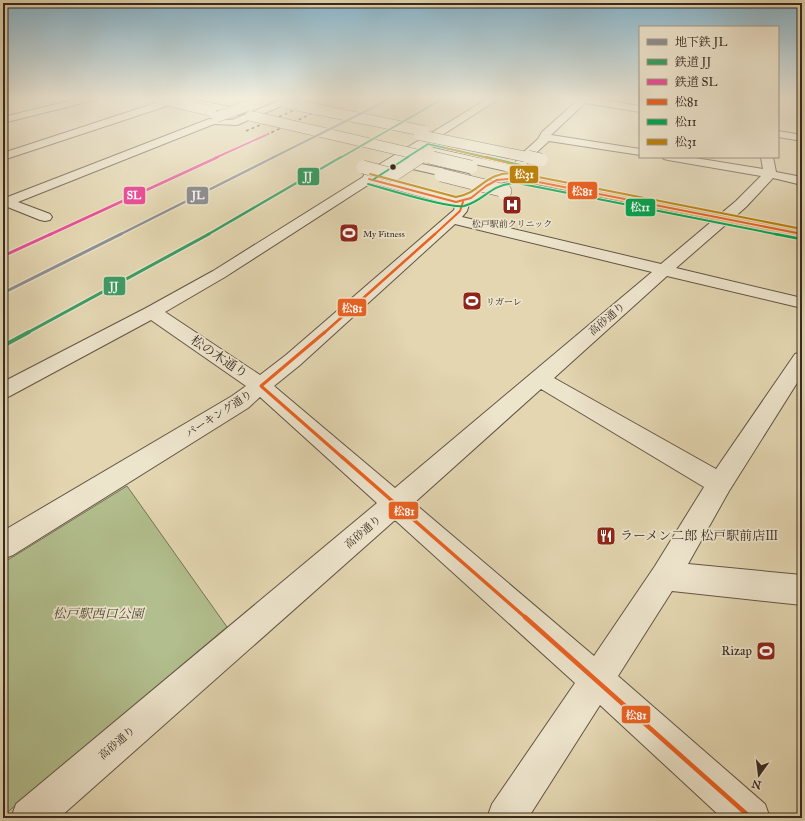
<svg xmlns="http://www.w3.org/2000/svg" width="805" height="821" font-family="'IM FELL Great Primer','Noto Serif JP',serif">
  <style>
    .green { fill: #b2be8d; stroke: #747457 }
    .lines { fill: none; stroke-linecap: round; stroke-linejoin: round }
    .minor-casing { stroke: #625545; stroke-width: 2 }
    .major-casing { stroke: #372a21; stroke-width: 2 }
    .minor { fill: #ede4cc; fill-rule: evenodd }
    .major { fill: #e2bb78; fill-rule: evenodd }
    .rail { stroke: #372a21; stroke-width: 1.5; stroke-dasharray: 3 3; stroke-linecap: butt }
    .minor-bridge-far1-casing { stroke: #625545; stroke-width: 11; stroke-linecap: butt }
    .minor-bridge-casing { stroke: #625545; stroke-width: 14; stroke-linecap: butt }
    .minor-bridge-far1 { stroke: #ede4cc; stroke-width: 10 }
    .minor-bridge { stroke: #ede4cc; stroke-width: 13 }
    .bus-1-far4-casing { stroke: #ede4cc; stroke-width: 4 }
    .bus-1-far3-casing { stroke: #ede4cc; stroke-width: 5 }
    .bus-1-far2-casing { stroke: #ede4cc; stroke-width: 6 }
    .bus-1-far1-casing { stroke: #ede4cc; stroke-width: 6 }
    .bus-1-casing { stroke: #ede4cc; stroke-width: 8 }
    .bus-2-far2-casing { stroke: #ede4cc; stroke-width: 3 }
    .bus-2-far1-casing { stroke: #ede4cc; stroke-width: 4 }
    .bus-2-casing { stroke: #ede4cc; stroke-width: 5 }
    .bus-3-far1-casing { stroke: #ede4cc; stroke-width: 3 }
    .bus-3-casing { stroke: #ede4cc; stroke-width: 4 }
    .bus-1-far4 { stroke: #e96222; stroke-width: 2 }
    .bus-1-far3 { stroke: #e96222; stroke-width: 2.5 }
    .bus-1-far2 { stroke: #e96222; stroke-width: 3 }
    .bus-1-far1 { stroke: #e96222; stroke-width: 3.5 }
    .bus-1 { stroke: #e96222; stroke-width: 4.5 }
    .bus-2-far2 { stroke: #00a651; stroke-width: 1.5 }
    .bus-2-far1 { stroke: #00a651; stroke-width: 2 }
    .bus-2 { stroke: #00a651; stroke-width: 2.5 }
    .bus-3-far1 { stroke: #bd810a; stroke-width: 1.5 }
    .bus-3 { stroke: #bd810a; stroke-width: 2 }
    .rail-1-far3-casing { stroke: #ede4cc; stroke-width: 3.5 }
    .rail-1-far2-casing { stroke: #ede4cc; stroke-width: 4.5 }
    .rail-1-far1-casing { stroke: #ede4cc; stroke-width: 5.5 }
    .rail-1-casing { stroke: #ede4cc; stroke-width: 7 }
    .rail-2-far2-casing { stroke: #ede4cc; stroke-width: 3.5 }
    .rail-2-far1-casing { stroke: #ede4cc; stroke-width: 4.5 }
    .rail-2-casing { stroke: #ede4cc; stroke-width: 5.5 }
    .rail-1-far3 { stroke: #3b9e65; stroke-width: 2 }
    .rail-1-far2 { stroke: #3b9e65; stroke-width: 2.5 }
    .rail-1-far1 { stroke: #3b9e65; stroke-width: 3 }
    .rail-1 { stroke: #3b9e65; stroke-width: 4 }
    .rail-2-far2 { stroke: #e95098; stroke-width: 2 }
    .rail-2-far1 { stroke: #e95098; stroke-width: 2.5 }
    .rail-2 { stroke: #e95098; stroke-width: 3 }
    .metro-1-far2-casing { stroke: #ede4cc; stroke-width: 3.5 }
    .metro-1-far1-casing { stroke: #ede4cc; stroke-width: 4.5 }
    .metro-1-casing { stroke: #ede4cc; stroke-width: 5.5 }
    .metro-1-far2 { stroke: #8e9092; stroke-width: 2 }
    .metro-1-far1 { stroke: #8e9092; stroke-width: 2.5 }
    .metro-1 { stroke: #8e9092; stroke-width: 3 }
    .bus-dot { fill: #372a21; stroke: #ede4cc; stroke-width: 1.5 }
    .labels { text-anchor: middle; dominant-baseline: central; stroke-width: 3.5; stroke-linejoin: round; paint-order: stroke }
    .far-poi-label { font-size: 9px; fill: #372a21; stroke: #ede4cc; text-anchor: start }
    .street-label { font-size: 11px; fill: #372a21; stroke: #ede4cc }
    .near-street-label { font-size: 13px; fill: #372a21; stroke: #ede4cc }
    .near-poi-label { font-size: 13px; fill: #372a21; stroke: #ede4cc; text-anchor: start }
    .near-park-label { font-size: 13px; font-style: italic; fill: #504837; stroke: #ede4cc }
    .line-badge { stroke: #ede4cc; stroke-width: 1.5 }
    .badge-label { font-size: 11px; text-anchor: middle; font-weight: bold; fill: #fff }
  </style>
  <rect width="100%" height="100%" fill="#e3d6b1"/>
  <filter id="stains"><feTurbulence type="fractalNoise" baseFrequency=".005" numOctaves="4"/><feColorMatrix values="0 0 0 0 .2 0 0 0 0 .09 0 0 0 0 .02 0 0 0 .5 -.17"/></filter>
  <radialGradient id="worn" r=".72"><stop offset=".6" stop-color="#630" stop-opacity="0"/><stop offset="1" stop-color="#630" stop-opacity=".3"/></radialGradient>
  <path class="green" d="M127,486L227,627L3,816V563Z"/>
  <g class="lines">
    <g class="minor-casing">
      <path id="minor" d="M82,98H97L95,100L3,123V117Z
        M171,98H186L240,109L245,112L240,115L179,102L3,160V153Z
        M280,98H294L295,99L293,101L237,125L214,124L18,202L50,214L52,217L50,220L45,221L40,220L5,206L3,207V197L5,198L209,119L232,120L281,100Z
        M489,98H500L425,146L515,166L517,158L538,139L542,132L580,98H589L640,106V112L585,103L551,135L640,149V155L549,141L527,161V166L531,171L529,174L523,175L532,176L534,179L532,182C522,184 511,179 501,183C489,188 481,200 469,204L467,211L462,217L661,264L736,201L761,176L668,160L664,159L662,157H689L763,169L761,157H773L776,172L802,177V185L773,178L746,207L676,268L802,298V308L667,276L554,378L716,469L795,354L802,352V375L729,491L688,564L802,575V605L672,591L618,676L765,804L770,818H722L600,705L528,818H487L492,804L575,683L395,520L59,818H11L16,804L377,503L260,397L248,408L13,555L3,559V531L232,396L246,386L151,320L10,396L3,399V382L146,308L213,271L363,177L365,173ZM417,151L523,175C508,173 493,175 480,184C472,190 467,197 456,198L376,177L395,165L465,181L469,180L471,177L469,174L403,160ZM371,183L455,206L454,210L447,216L286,355L260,375L165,312L225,277ZM455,224L652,272L395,488L274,386L300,365ZM541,389L704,487L655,566L594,656L414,503Z
        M778,131L802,135V141L778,137Z"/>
    </g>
    <g class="major-casing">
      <path id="major" d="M528,175L802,230V238L524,182L522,179L524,176Z"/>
    </g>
    <use href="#minor" class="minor"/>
    <use href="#major" class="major"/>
    <path class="rail" d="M246,131L311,103
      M266,135L328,106"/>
    <g class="minor-bridge-far1-casing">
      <path id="minor-bridge-far1" d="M164,98L160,99L211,111
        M285,103L424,131
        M251,116L433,158
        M217,117L247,106
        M419,135L532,158
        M418,158L429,151"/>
    </g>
    <g class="minor-bridge-casing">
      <path id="minor-bridge" d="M429,157L471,167
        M528,157L541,160
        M363,167L393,175L420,157
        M441,175L505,191L504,193"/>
    </g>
    <use href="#minor-bridge-far1" class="minor-bridge-far1"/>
    <use href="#minor-bridge" class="minor-bridge"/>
    <g class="bus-1-far4-casing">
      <path id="bus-1-far4" d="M369,179L456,202L471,198L486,186L497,180L518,178L802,234
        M434,235L460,211L463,202"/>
    </g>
    <g class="bus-1-far3-casing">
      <path id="bus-1-far3" d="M324,333L435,234"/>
    </g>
    <g class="bus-1-far2-casing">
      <path id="bus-1-far2" d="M325,332L261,386L343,458"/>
    </g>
    <g class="bus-1-far1-casing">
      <path id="bus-1-far1" d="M342,457L526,618"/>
    </g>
    <g class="bus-1-casing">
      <path id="bus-1" d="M525,617L751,818"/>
    </g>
    <g class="bus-2-far2-casing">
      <path id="bus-2-far2" d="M406,158L428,144L490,158"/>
    </g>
    <g class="bus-2-far1-casing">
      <path id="bus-2-far1" d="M486,157L520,165
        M374,179L408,157
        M368,184C386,189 449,209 464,206C486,200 489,184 517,183L780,235"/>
    </g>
    <g class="bus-2-casing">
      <path id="bus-2" d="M775,234L801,239"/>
    </g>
    <g class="bus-3-far1-casing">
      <path id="bus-3-far1" d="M445,148L488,158"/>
    </g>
    <g class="bus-3-casing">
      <path id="bus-3" d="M484,157L534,169
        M370,174L456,197C482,193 483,171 518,173L802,229"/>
    </g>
    <use href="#bus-1-far4" class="bus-1-far4"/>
    <use href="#bus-1-far3" class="bus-1-far3"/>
    <use href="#bus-1-far2" class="bus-1-far2"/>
    <use href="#bus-1-far1" class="bus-1-far1"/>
    <use href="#bus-1" class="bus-1"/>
    <use href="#bus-2-far2" class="bus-2-far2"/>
    <use href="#bus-2-far1" class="bus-2-far1"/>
    <use href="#bus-2" class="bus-2"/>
    <use href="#bus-3-far1" class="bus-3-far1"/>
    <use href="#bus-3" class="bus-3"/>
    <g class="rail-1-far3-casing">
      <path id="rail-1-far3" d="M340,158L444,98"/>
    </g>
    <g class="rail-1-far2-casing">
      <path id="rail-1-far2" d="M207,235L341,157"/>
    </g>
    <g class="rail-1-far1-casing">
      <path id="rail-1-far1" d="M27,333L209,234"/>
    </g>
    <g class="rail-1-casing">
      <path id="rail-1" d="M3,346L29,332"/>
    </g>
    <g class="rail-2-far2-casing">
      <path id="rail-2-far2" d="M215,158L266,135"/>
    </g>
    <g class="rail-2-far1-casing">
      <path id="rail-2-far1" d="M49,235L218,157"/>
    </g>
    <g class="rail-2-casing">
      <path id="rail-2" d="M3,256L51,234"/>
    </g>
    <use href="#rail-1-far3" class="rail-1-far3"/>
    <use href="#rail-1-far2" class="rail-1-far2"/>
    <use href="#rail-1-far1" class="rail-1-far1"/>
    <use href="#rail-1" class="rail-1"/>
    <use href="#rail-2-far2" class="rail-2-far2"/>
    <use href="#rail-2-far1" class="rail-2-far1"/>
    <use href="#rail-2" class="rail-2"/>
    <g class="metro-1-far2-casing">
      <path id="metro-1-far2" d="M272,158L392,98"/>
    </g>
    <g class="metro-1-far1-casing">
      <path id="metro-1-far1" d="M119,235L274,157"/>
    </g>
    <g class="metro-1-casing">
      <path id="metro-1" d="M3,293L121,234"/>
    </g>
    <use href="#metro-1-far2" class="metro-1-far2"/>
    <use href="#metro-1-far1" class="metro-1-far1"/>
    <use href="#metro-1" class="metro-1"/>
  </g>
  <linearGradient id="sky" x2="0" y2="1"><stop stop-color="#87b6ce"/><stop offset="0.46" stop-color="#f2eddc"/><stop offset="1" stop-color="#f2eddc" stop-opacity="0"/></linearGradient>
  <rect width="805" height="213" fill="url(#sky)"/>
  <defs>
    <g id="hospital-square" transform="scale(1)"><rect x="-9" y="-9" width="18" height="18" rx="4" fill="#8f2418" stroke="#ede4cc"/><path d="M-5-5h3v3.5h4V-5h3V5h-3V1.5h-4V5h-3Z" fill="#fff"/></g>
    <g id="stadium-square" transform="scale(1)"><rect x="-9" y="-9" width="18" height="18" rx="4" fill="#8f2418" stroke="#ede4cc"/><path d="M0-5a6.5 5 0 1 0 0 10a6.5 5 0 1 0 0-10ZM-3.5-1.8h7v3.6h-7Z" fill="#fff"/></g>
    <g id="restaurant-square" transform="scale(1)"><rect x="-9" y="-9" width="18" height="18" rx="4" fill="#8f2418" stroke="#ede4cc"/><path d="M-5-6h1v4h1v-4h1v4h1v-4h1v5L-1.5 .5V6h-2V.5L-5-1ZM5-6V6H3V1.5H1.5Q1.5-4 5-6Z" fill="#fff"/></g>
  </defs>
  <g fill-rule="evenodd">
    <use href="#hospital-square" x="512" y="205"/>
    <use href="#stadium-square" x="349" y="233"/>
    <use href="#stadium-square" x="472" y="301"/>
    <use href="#restaurant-square" x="606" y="536"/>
    <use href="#stadium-square" x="766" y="651"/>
  </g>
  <circle class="bus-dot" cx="393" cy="167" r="3.5"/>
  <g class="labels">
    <g class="far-poi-label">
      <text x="512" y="223" text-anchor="middle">松戸駅前クリニック</text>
      <text x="363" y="233">My Fitness</text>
      <text x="486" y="301">リガーレ</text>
    </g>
    <g class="street-label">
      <text transform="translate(607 319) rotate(-41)">高砂通り</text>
      <text transform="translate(219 414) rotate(-33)">パーキング通り</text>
      <text transform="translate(363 532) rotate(-41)">高砂通り</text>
      <text transform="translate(117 743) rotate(-41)">高砂通り</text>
    </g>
    <g class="near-street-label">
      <text transform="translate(219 357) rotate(34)">松の木通り</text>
    </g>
    <g class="near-poi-label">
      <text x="620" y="536">ラーメン二郎 松戸駅前店Ⅲ</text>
      <text x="752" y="651" text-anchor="end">Rizap</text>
    </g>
    <g class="near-park-label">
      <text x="98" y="614">松戸駅西口公園</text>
    </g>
  </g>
  <g class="line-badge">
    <rect x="509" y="165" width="30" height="19" rx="4" fill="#bd810a"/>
    <rect x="297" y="167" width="23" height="19" rx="4" fill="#3b9e65"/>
    <rect x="567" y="181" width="31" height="19" rx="4" fill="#e96222"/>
    <rect x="123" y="186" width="23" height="19" rx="4" fill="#e95098"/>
    <rect x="186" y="186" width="23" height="19" rx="4" fill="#8e9092"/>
    <rect x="625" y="198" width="31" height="19" rx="4" fill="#00a651"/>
    <rect x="103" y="276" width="23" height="20" rx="4" fill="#3b9e65"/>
    <rect x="337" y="298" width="30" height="19" rx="4" fill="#e96222"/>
    <rect x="388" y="501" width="31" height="19" rx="4" fill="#e96222"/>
    <rect x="621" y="705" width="30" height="19" rx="4" fill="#e96222"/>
  </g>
  <g class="badge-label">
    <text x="524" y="178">松31</text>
    <text x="308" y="180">JJ</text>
    <text x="582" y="195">松81</text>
    <text x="134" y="199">SL</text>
    <text x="198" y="199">JL</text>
    <text x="640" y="211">松11</text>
    <text x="114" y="290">JJ</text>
    <text x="352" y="312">松81</text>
    <text x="404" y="515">松81</text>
    <text x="636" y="719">松81</text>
  </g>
  <rect width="805" height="821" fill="none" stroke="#e3d6b1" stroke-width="16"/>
  <rect x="4" y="4" width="797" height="813" fill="none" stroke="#372a21" stroke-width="2"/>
  <rect x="8" y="8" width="789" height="805" fill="none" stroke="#372a21"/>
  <rect x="639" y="26" width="140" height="132" fill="#ede4cc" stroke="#a49a88"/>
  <rect x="647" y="39" width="20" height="6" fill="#8e9092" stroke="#a49a88"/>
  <text x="675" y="46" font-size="12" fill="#372a21">地下鉄 JL</text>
  <rect x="647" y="59" width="20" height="6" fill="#3b9e65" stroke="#a49a88"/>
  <text x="675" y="66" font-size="12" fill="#372a21">鉄道 JJ</text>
  <rect x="647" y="79" width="20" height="6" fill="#e95098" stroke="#a49a88"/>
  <text x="675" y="86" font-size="12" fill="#372a21">鉄道 SL</text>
  <rect x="647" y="99" width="20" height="6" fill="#e96222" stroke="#a49a88"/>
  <text x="675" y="106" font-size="12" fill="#372a21">松81</text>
  <rect x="647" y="119" width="20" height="6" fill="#00a651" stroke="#a49a88"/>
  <text x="675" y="126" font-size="12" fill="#372a21">松11</text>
  <rect x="647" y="139" width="20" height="6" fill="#bd810a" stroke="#a49a88"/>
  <text x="675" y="146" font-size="12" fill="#372a21">松31</text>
  <g transform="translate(759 775) rotate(194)" stroke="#ede4cc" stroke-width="3" paint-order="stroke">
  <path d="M0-3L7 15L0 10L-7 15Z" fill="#372a21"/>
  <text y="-6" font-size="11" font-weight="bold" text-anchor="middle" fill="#372a21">N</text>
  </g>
  <rect width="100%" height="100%" filter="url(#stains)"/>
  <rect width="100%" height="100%" fill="url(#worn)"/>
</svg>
